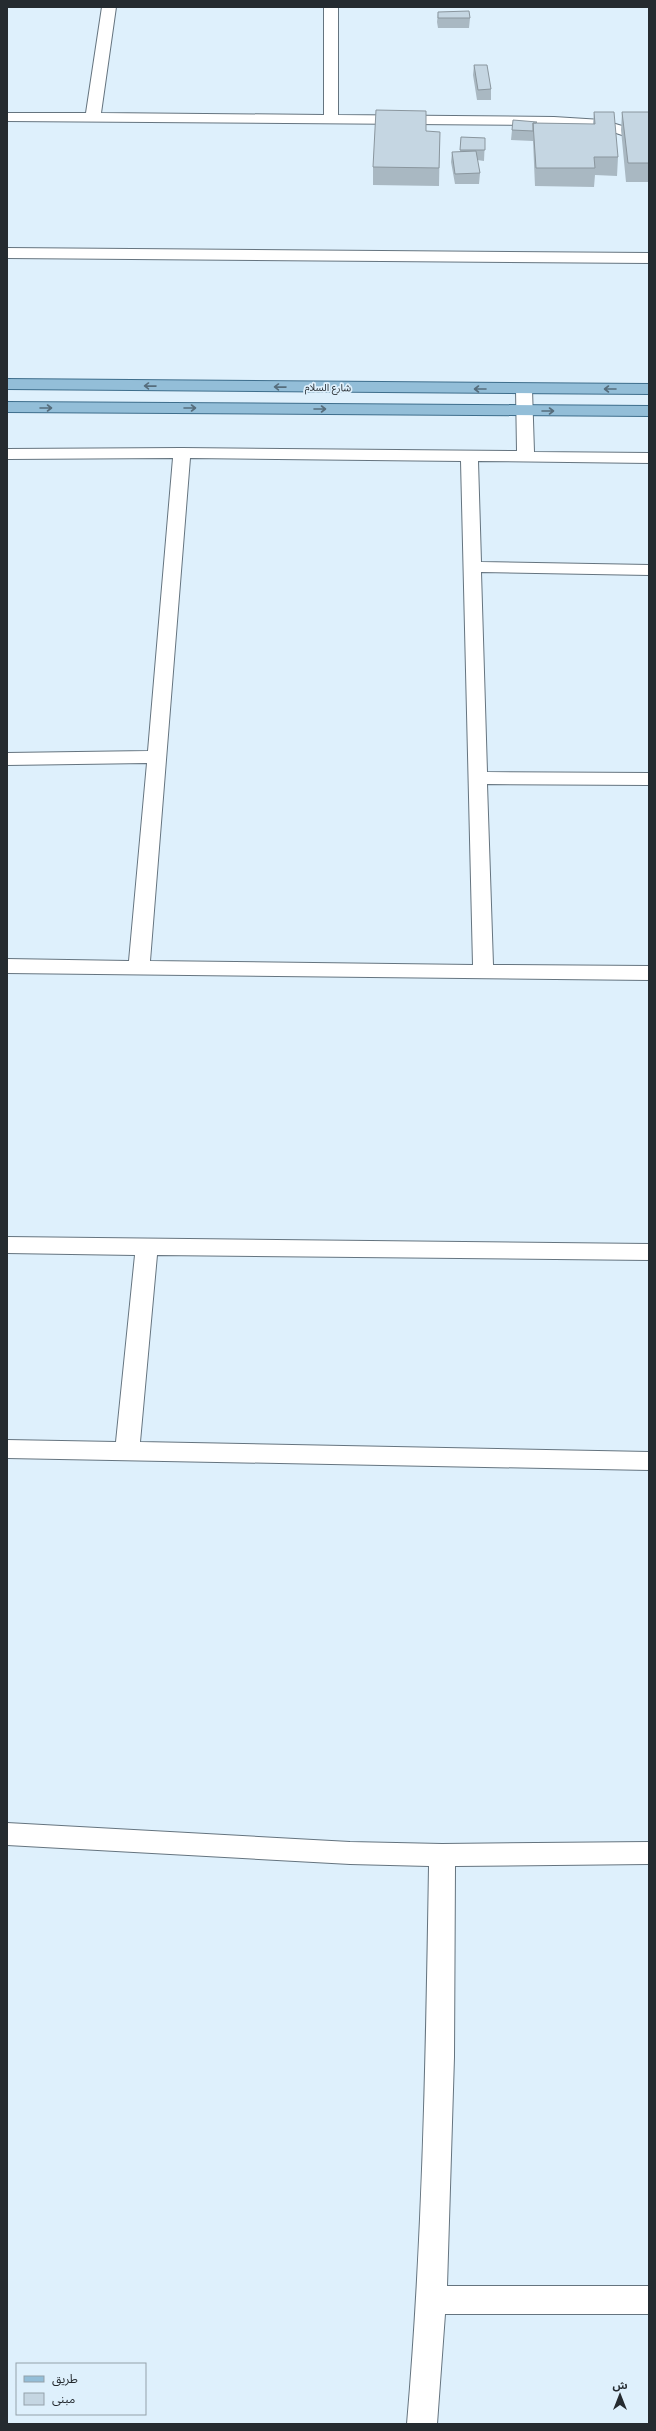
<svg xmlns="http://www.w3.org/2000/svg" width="656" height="2431" font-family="'Fira Sans','Noto Sans Arabic',sans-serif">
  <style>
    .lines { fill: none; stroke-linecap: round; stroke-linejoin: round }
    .minor-casing { stroke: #65747f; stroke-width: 2 }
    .major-casing { stroke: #3e6e8c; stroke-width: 2 }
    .minor { fill: #fff; fill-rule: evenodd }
    .major { fill: #93bed8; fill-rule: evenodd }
    .wall { fill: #a9b8c2 }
    .building { fill: #c5d6e2; stroke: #8a969e }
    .oneway { stroke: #566d7c }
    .labels { text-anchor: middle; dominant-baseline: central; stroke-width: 3.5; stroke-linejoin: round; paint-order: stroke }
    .far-street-label { font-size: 10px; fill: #252b30; stroke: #def0fc }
  </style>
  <rect width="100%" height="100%" fill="#def0fc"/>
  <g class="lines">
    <g class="minor-casing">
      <path id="minor" d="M102,7H116L101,113L324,115V7H338V115L554,117L602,120L649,134V144L601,128L554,125L7,121V113H86Z
        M7,248L649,253V263L7,258Z
        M524,384L530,385L532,389L534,452L649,453V463L478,461L481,562L649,565V575L481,572L487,772L649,773V785L487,784L493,965L649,966V980L7,973V959L129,961L147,763L7,765V753L148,751L173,458L7,459V449L182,448L517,451L516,389L518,385ZM190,458L461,461L473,965L150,961Z
        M7,1237L649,1244V1260L157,1255L140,1442L649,1452V1470L7,1458V1440L116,1442L135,1255L7,1253Z
        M7,1823L350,1842L442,1844L649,1842V1864L455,1866L454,2057L447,2286H649V2314H445L437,2424H407C423,2238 426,2052 429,1866L350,1864L7,1845Z"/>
    </g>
    <g class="major-casing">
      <path id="major" d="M7,379L649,384V394L7,389Z
        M7,402L649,406V416L7,412Z"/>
    </g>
    <use href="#minor" class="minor"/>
    <use href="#major" class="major"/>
  </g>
  <path class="wall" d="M438,12L470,18L469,28H438L437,22Z
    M474,65L491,89V100H477L473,75Z
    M594,112L618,157L617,176L595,175L594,187L535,186L533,141L511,140L512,130L537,123L593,124Z
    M622,112H649V182H626L621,130Z
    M440,132L439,186L373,185V167Z
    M461,137L485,138L484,161L477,160L480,173L479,184H455L451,162L452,152H460Z"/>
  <path class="building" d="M469,11L470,18H438V12Z
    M474,65H487L491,89L478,90Z
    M376,110L426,111V131L440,132L439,168L373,167Z
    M594,112H614L618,157H594L595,168H536L533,123L595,124Z
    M622,112H649V163H628Z
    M513,120L537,122L536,123H533V131L512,130Z
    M461,137L485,138V150H460Z
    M476,151L480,173L455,174L452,152Z"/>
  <defs><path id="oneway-shaft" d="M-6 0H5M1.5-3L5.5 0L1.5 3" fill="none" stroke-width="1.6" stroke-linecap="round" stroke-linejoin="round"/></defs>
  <g class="oneway">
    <use href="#oneway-shaft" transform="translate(150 386) rotate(-179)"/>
    <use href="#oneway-shaft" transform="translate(280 387) rotate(-179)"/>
    <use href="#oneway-shaft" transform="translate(480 389) rotate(180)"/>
    <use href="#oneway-shaft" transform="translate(610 389) rotate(-180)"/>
    <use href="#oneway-shaft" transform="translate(46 408)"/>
    <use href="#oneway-shaft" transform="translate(190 408)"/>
    <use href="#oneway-shaft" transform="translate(320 409)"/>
    <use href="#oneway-shaft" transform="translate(548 411)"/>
  </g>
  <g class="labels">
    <g class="far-street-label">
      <text transform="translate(328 388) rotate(1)">شارع السلام</text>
    </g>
  </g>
  <rect width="656" height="2431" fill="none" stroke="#252b30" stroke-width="16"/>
  <rect x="16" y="2363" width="130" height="52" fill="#def0fc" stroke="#94a1aa"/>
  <rect x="24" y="2376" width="20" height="6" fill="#93bed8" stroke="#94a1aa"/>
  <text x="52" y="2383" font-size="12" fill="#252b30">طريق</text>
  <rect x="24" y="2393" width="20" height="12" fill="#c5d6e2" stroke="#94a1aa"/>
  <text x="52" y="2403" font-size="12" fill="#252b30">مبنى</text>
  <g transform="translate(620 2395)" stroke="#def0fc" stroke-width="3" paint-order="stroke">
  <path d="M0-3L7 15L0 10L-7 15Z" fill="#252b30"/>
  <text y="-6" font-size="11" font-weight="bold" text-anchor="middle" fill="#252b30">ش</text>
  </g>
</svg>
